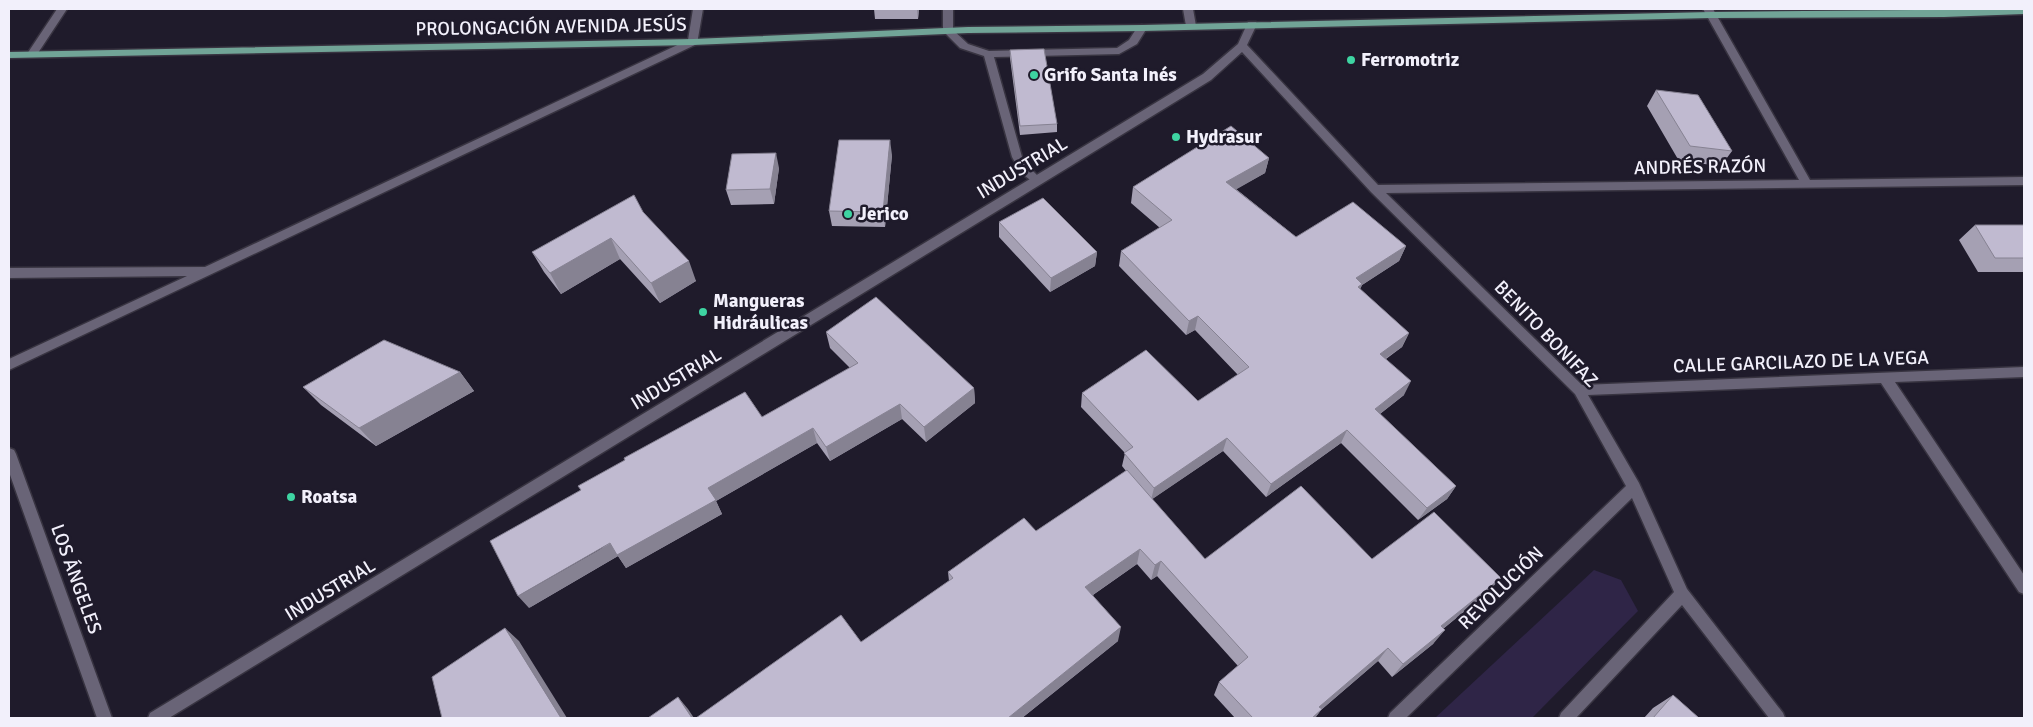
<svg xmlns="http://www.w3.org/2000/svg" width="2033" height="727" font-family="Signika,sans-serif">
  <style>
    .green { fill: #2f2547 }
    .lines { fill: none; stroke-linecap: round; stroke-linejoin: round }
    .service-casing { stroke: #383441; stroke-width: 3 }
    .minor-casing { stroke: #383441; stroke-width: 3 }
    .primary-casing { stroke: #383441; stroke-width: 3 }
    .service { fill: #696477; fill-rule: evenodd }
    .minor { fill: #696477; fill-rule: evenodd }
    .primary { fill: #71a497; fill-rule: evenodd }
    .wall { fill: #a5a0b3 }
    .shaded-wall { fill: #868292 }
    .building { fill: #c0bad0; stroke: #868292 }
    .poi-dot { fill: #3ed4a2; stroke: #1f1b2b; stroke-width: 2 }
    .labels { text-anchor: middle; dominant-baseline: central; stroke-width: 5; stroke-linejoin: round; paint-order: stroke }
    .street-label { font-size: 19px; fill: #f2f0fb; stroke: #1f1b2b }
    .poi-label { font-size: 19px; font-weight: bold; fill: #f2f0fb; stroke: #1f1b2b; text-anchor: start }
  </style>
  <rect width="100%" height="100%" fill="#1f1b2b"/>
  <path class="green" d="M1594,570L1621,580L1638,611L1532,718H1435Z"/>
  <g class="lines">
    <g class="service-casing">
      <path id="service" d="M1142,25L1147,28L1137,44L1119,54L994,57L1022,157L1029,167L1043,181L1037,185L1021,173L1012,157L984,56L960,48L943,31L944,29H952L968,44L989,51L1117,48L1129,40L1138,26Z"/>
    </g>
    <g class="minor-casing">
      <path id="minor" d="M57,9H67L36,56H28L27,54Z
        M693,9H703L697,44L9,370V359L187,276L9,278V268L205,267L688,40Z
        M943,9H953V31L948,34L943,31Z
        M1183,9H1193L1196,26L1195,28H1187L1186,26Z
        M1703,9H1713L1810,180L2024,177V185L1386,193L1582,385L2024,367V377L1895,382L2024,575V594L2019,592L1881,383L1588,395L1639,483L1687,589L1783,713L1785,718H1769L1682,605L1576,718H1559L1561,713L1674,592L1632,498L1406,718H1388L1390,713L1626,486L1575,394L1371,192L1242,52L1211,80L169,718H148L150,713L1203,74L1238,44L1248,22H1256L1257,24L1247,45L1378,185L1799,180Z
        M9,448L14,450L16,454L112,718H97L9,472Z"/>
    </g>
    <g class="primary-casing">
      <path id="primary" d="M2024,9V14L1944,17L1711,18L1142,31L968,33L693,45L9,58V52L693,39L968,27L1142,25L1711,12Z"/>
    </g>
    <use href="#service" class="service"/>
    <use href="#minor" class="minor"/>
    <use href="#primary" class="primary"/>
  </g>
  <path class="wall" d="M874,9H919L918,19H875Z
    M1010,50L1057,124V132L1020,135L1010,58Z
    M1656,90L1732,151L1721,166L1679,161L1647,106Z
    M892,155L885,227L832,226L829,211Z
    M1269,158L1265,173L1236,189L1296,237L1406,246L1399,261L1362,285L1360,289L1409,333L1402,347L1386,359L1404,395L1380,414L1456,486L1447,499L1418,520L1341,443L1266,497L1223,451L1152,499L1205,559H1372L1488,592L1443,629L1433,644L1392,677L1378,661L1321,710L1315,718H1235L1214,695L1219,682L1238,666L1157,576L1151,580L1137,564L1093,595L1118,641L1022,718H696L861,642L949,581L948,572L1036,531L1126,471L1122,466L1125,453L1081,407L1082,393L1198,401L1238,375L1195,330L1186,335L1119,266L1121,251L1160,228L1131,203L1133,187Z
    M779,168L774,204L731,205L726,190Z
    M643,212L696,281L660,303L620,259L561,294L544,272L532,252Z
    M999,222L1097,252L1095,266L1050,292L999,237Z
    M1975,225H2024V272H1978L1959,240Z
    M826,332L974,388L975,403L926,442L902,419L830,461L817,443L716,501L722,514L626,568L618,556L529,608L762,417L850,368L830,348Z
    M460,372L474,391L376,446L321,405L303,387Z
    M1673,695L1699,718H1644L1653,708Z"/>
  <path class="shaded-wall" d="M917,9H919L918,19Z
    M890,140L892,155L885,227L883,212Z
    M776,153L779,168L774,204L770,189Z
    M1269,158L1265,173L1223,197L1226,182Z
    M611,238L620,259L561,294L550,273Z
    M1406,246L1399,261L1362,285L1356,298V278Z
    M1097,252L1095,266L1050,292L1051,278Z
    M689,261L696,281L660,303L651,283Z
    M1198,316L1195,330L1186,335L1189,321Z
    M1409,333L1402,347L1373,367L1380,354Z
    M460,372L474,391L376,446L359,428Z
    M1411,381L1404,395L1368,423L1375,409Z
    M974,388L975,403L926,442L924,427Z
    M900,404L902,419L830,461L826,447Z
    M813,428L817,443L716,501L722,514L626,568L618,556L529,608L518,596Z
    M1347,430L1341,443L1266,497L1271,484Z
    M1227,438L1223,451L1151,500L1154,488Z
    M1456,486L1447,499L1418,520L1427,508Z
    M1140,549L1137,564L1084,601L1085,587Z
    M1161,561L1157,576L1151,580L1155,565Z
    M1501,578L1488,592L1429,640L1441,626Z
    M1121,627L1118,641L1022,718H1008Z
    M505,628L519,641L567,718H561Z
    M1445,630L1433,644L1392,677L1403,664Z
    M1388,648L1378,661L1321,710L1315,718H1312L1319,707Z
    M678,697L688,709L694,718H692Z"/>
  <path class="building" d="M1044,49L1057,124L1020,126L1010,50Z
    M1656,90L1698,95L1732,151L1690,146Z
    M1231,126L1269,158L1226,182L1296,237L1353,202L1406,246L1356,278L1362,284L1358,287L1409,333L1380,354L1411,381L1375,409L1456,486L1427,508L1347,430L1271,484L1227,438L1154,488L1124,453L1133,447L1082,393L1146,350L1198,401L1249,367L1198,316L1189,321L1121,251L1172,220L1133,187Z
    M839,140H890L883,212L829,211Z
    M776,153L770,189L726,190L732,154Z
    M634,195L643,212L689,261L651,283L611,238L550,273L532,252Z
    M1043,198L1097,252L1051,278L999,222Z
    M1975,225H2024V258H1995Z
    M876,297L974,388L924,427L900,404L826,447L813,428L708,488L716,500L617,555L610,543L518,596L490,541L581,490L578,486L625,460L624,458L745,392L762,417L858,363L826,332Z
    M384,340L460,372L359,428L303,387Z
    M1127,470L1205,559L1301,486L1372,559L1434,512L1501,578L1441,626L1445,630L1403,664L1388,648L1319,707L1322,709L1312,718H1253L1219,682L1248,657L1161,561L1155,565L1140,549L1085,587L1121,627L1008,718H696L841,615L861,642L953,578L948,572L1024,518L1036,531Z
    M505,628L561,718H442L432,677Z
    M1673,695L1699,718H1653Z
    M678,697L692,718H648Z"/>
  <g class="poi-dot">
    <circle cx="1351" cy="60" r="5"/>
    <circle cx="1034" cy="75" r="5"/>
    <circle cx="1176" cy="137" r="5"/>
    <circle cx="848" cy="214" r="5"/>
    <circle cx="703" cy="312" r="5"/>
    <circle cx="291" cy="497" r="5"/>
  </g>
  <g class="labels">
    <g class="street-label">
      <text transform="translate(551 27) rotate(-1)">PROLONGACIÓN AVENIDA JESÚS</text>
      <text transform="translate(1700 167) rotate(-1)">ANDRÉS RAZÓN</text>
      <text transform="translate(1022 168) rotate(-31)">INDUSTRIAL</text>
      <text transform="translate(1546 334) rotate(46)">BENITO BONIFAZ</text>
      <text transform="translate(1801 362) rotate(-2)">CALLE GARCILAZO DE LA VEGA</text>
      <text transform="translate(676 379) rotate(-31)">INDUSTRIAL</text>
      <text transform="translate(76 579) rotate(70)">LOS ÁNGELES</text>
      <text transform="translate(1501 588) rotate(-44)">REVOLUCIÓN</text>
      <text transform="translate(330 590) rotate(-31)">INDUSTRIAL</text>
    </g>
    <g class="poi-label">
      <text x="1361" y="60">Ferromotriz</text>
      <text x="1044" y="75">Grifo Santa Inés</text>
      <text x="1186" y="137">Hydrasur</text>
      <text x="858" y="214">Jerico</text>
      <text x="713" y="301">Mangueras<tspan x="713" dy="22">Hidráulicas</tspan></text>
      <text x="301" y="497">Roatsa</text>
    </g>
  </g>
  <rect width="2033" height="727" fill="none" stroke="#f2f0fb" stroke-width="20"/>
</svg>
